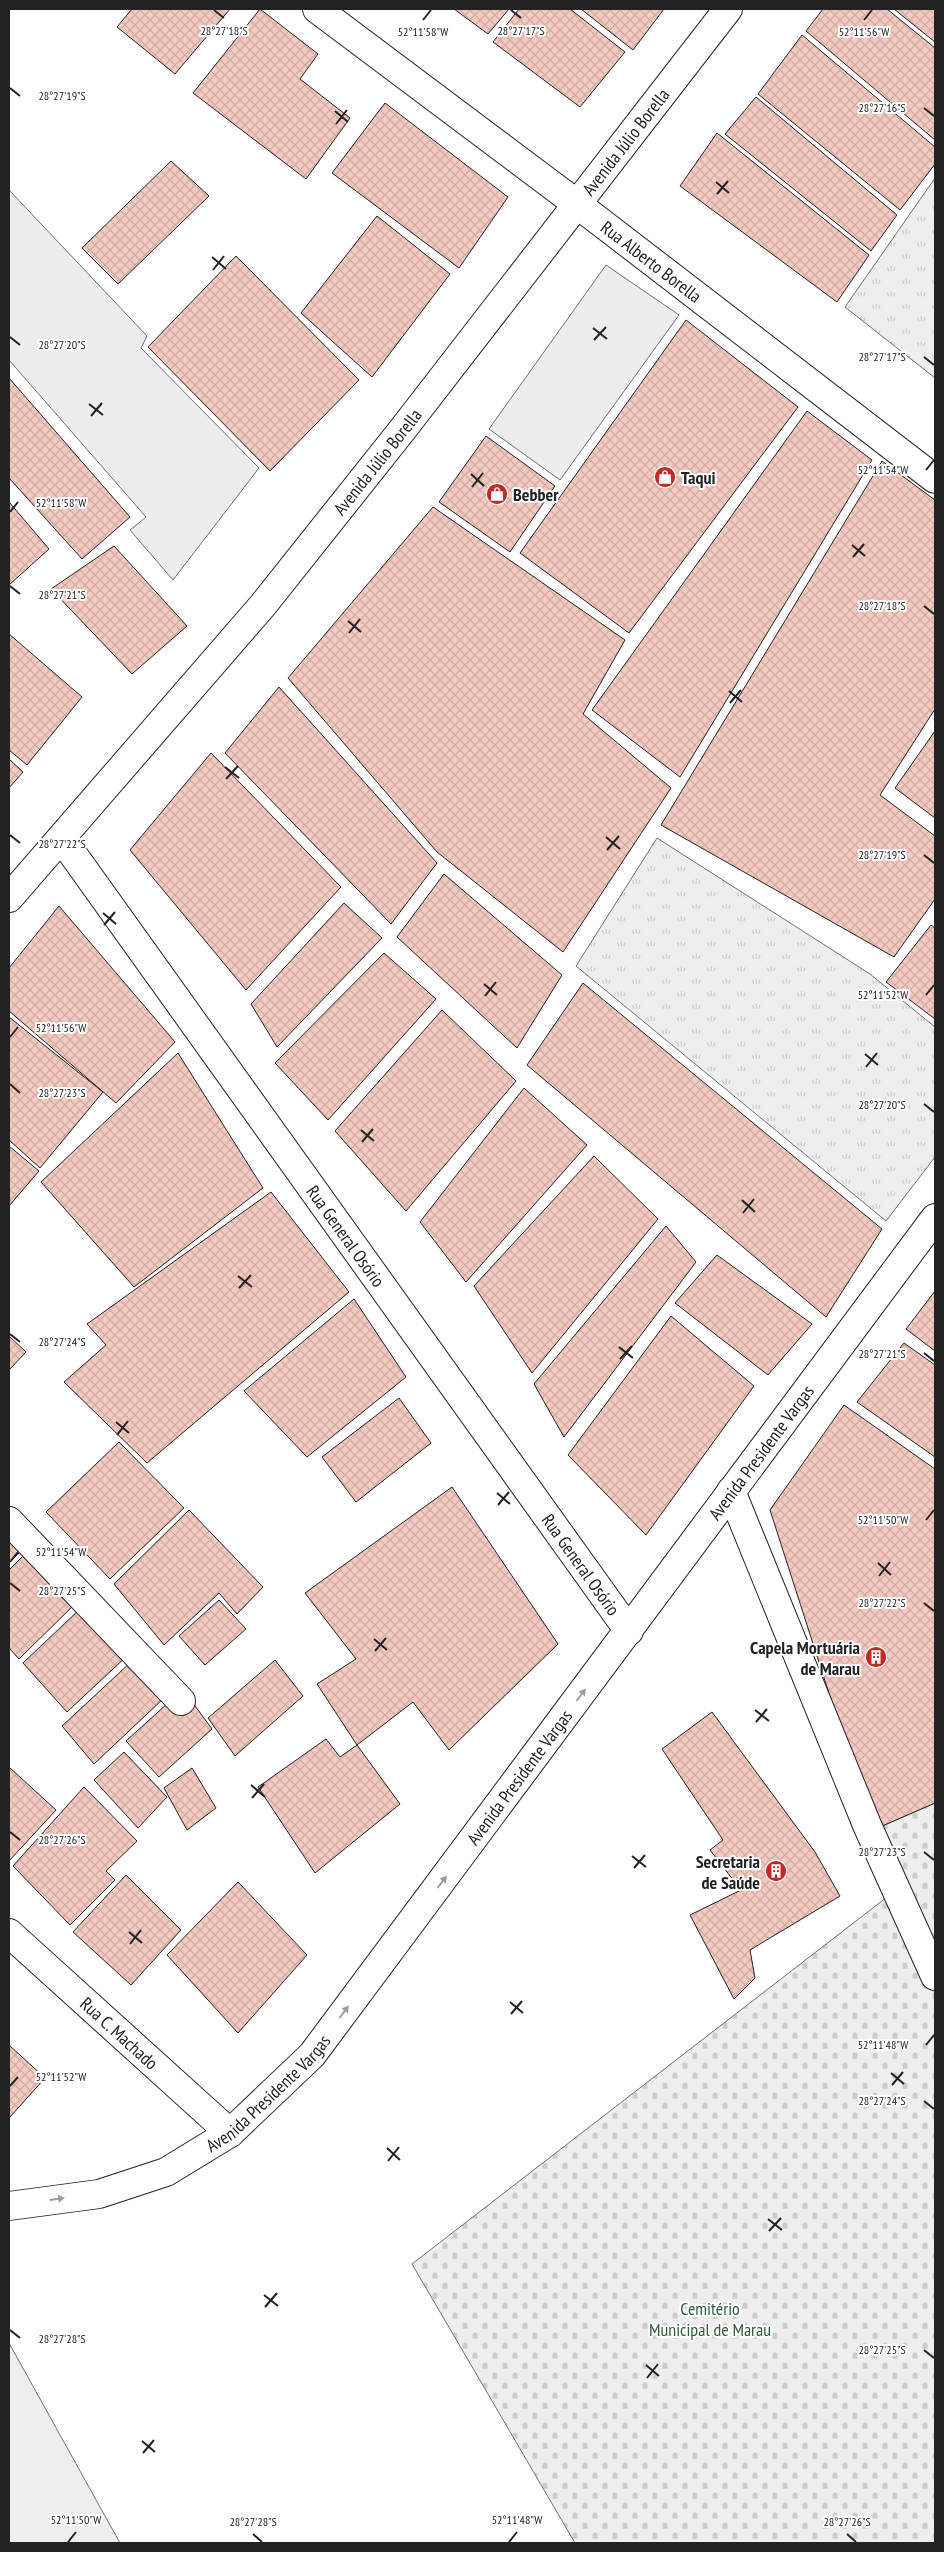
<svg xmlns="http://www.w3.org/2000/svg" width="944" height="2552" font-family="'PT Sans Narrow',sans-serif">
  <style>
    .grass { fill: url(#grass-tufts); stroke: #6f6f6f }
    .cemetery { fill: url(#cemetery-stones); stroke: #6f6f6f }
    .pitch { fill: #eee; stroke: #6f6f6f }
    .parking { fill: #ededed; stroke: #6f6f6f }
    .building { fill: url(#building-cross-hatch); stroke: #222 }
    .lines { fill: none; stroke-linecap: round; stroke-linejoin: round }
    .minor-casing { stroke: #222; stroke-width: 30 }
    .major-casing { stroke: #222; stroke-width: 30 }
    .minor { stroke: #fff; stroke-width: 28 }
    .major { stroke: #fff; stroke-width: 28 }
    .oneway { fill: #9c9c9c }
    .ticks { fill: none; stroke: #222; stroke-width: 2 }
    .labels { text-anchor: middle; dominant-baseline: central; stroke-width: 4; stroke-linejoin: round; paint-order: stroke }
    .street-label { font-size: 18px; fill: #222; stroke: #fff }
    .poi-label { font-size: 18px; font-weight: bold; fill: #222; stroke: #fff; text-anchor: start }
    .park-label { font-size: 18px; fill: #2f5e38; stroke: #fff }
    .ticks-label { font-size: 12px; text-anchor: middle; fill: #222; stroke: #fff; stroke-width: 4; stroke-linejoin: round; paint-order: stroke }
  </style>
  <defs>
    <pattern id="grass-tufts" width="24" height="20" patternUnits="userSpaceOnUse" patternTransform="scale(1.25)"><rect width="24" height="20" fill="#eee"/><path d="M3 7l-1-3M5 7V3M7 7l1-3M15 17l-1-3M17 17v-4M19 17l1-3" fill="none" stroke="#ccc"/></pattern>
    <pattern id="cemetery-stones" width="16" height="16" patternUnits="userSpaceOnUse" patternTransform="scale(1.25)"><rect width="16" height="16" fill="#eee"/><path d="M2 7V4a2 2 0 0 1 4 0v3zM10 15v-3a2 2 0 0 1 4 0v3z" fill="#ccc"/></pattern>
    <pattern id="building-cross-hatch" width="8" height="8" patternUnits="userSpaceOnUse" patternTransform="scale(1.25)"><rect width="8" height="8" fill="#f3c9c0"/><path d="M0 0l8 8M0 8l8-8" fill="none" stroke="#d0aca5"/></pattern>
  </defs>
  <rect width="100%" height="100%" fill="#fff"/>
  <path class="grass" d="M935,178V378L845,307Z
    M657,838L870,974L935,1027V1157L886,1221L576,966Z"/>
  <path class="cemetery" d="M935,1803V2543H575L412,2264L900,1887L873,1830Z"/>
  <path class="pitch" d="M9,2343L120,2543H9Z"/>
  <path class="parking" d="M9,190L147,336L141,348L259,468L173,580L130,530L146,517L9,360Z
    M606,265L679,315L560,480L489,429Z"/>
  <path class="building" d="M132,9H230L175,74L117,27Z
    M260,9L318,54L300,79L350,118L306,179L193,93Z
    M454,9H509L488,34Z
    M519,9H570L625,52L580,107L493,42Z
    M581,9H664L633,50Z
    M823,9H887L935,48V140L806,31Z
    M894,9H935V42Z
    M802,35L935,147V164L900,210L758,94Z
    M756,97L897,215L871,251L725,134Z
    M385,103L508,197L459,268L332,173Z
    M717,133L869,255L837,302L680,186Z
    M171,161L209,196L118,284L82,248Z
    M377,216L450,274L372,377L301,313Z
    M236,256L359,380L270,471L148,347Z
    M686,320L798,407L629,633L520,553Z
    M9,378L130,517L82,559L9,478Z
    M807,411L872,460L680,777L592,710Z
    M486,436L555,486L510,552L439,502Z
    M882,461L935,500V709L880,795L935,836V899L894,957L661,825Z
    M9,502L49,549L9,585Z
    M433,507L625,640L583,714L671,788L563,952L437,852L288,678Z
    M114,546L187,626L132,674L51,589Z
    M9,634L82,697L27,765L9,750Z
    M279,687L437,863L391,924L225,753Z
    M935,731V818L895,788Z
    M211,753L341,887L246,990L130,850Z
    M9,759L23,772L9,788Z
    M444,874L562,975L517,1048L397,937Z
    M344,903L382,938L277,1047L251,1004Z
    M59,906L175,1042L116,1103L9,1011V968Z
    M931,925L935,928V1019L886,982Z
    M384,953L436,999L328,1120L275,1063Z
    M583,983L882,1229L826,1317L527,1065Z
    M442,1010L516,1081L406,1211L335,1131Z
    M9,1017L103,1092L40,1168L9,1140Z
    M178,1053L263,1188L134,1287L41,1182Z
    M524,1088L587,1145L466,1282L420,1222Z
    M9,1146L39,1171L9,1206Z
    M594,1156L658,1219L532,1373L474,1286Z
    M271,1192L349,1292L147,1463L64,1382L106,1345L87,1324Z
    M666,1226L696,1262L564,1437L534,1384Z
    M717,1255L812,1324L768,1375L675,1303Z
    M935,1291V1351L906,1329Z
    M354,1299L406,1377L307,1457L244,1391Z
    M671,1316L754,1386L646,1535L568,1455Z
    M9,1336L26,1352L9,1370Z
    M904,1343L935,1365V1457L857,1402Z
    M399,1398L431,1443L356,1502L322,1457Z
    M844,1405L935,1469V1803L873,1830L770,1510Z
    M119,1442L184,1508L110,1579L46,1512Z
    M452,1487L558,1644L449,1750L413,1702L357,1745L317,1684L356,1659L305,1593Z
    M189,1510L263,1587L237,1614L219,1593L164,1645L114,1584Z
    M9,1532L24,1548L9,1563Z
    M28,1551L77,1602L19,1659L9,1648V1570Z
    M219,1600L246,1629L205,1665L179,1636Z
    M81,1608L128,1655L67,1712L23,1663Z
    M275,1660L303,1696L235,1756L208,1718Z
    M131,1662L164,1698L94,1764L62,1726Z
    M190,1699L212,1729L159,1777L126,1741L168,1703Z
    M712,1712L815,1852L840,1896L750,1950L755,1978L734,1999L690,1915L741,1890L710,1850L723,1840L662,1749Z
    M326,1739L340,1757L357,1745L400,1804L315,1873L258,1787Z
    M124,1752L167,1797L138,1828L94,1780Z
    M9,1767L56,1810L9,1861Z
    M192,1768L216,1808L187,1830L164,1788Z
    M84,1787L137,1841L106,1871L115,1880L70,1925L13,1866Z
    M126,1875L181,1930L131,1985L73,1932Z
    M238,1882L307,1955L238,2033L167,1955Z
    M9,2045L45,2078L9,2118Z"/>
  <g class="lines">
    <g class="minor-casing">
      <g id="minor">
        <path id="s1" d="M317,9L577,204L935,479"/>
        <path id="s2" d="M62,839L629,1631"/>
        <path d="M731,1491L867,1825L935,1976"/>
        <path d="M9,1521L181,1701"/>
        <path id="s3" d="M9,1933L230,2133"/>
        <path id="s4" d="M9,2206L99,2194L166,2172L230,2133L312,2055L935,1218"/>
      </g>
    </g>
    <g class="major-casing">
      <g id="major">
        <path id="s5" d="M9,898L263,605L403,429L728,9"/>
      </g>
    </g>
    <use href="#minor" class="minor"/>
    <use href="#major" class="major"/>
  </g>
  <defs><path id="oneway-solid" d="M-6-.8H1V-3.2L6.5 0L1 3.2V.8H-6Z" transform="scale(1.25)"/></defs>
  <g class="oneway">
    <use href="#oneway-solid" transform="translate(581 1695) rotate(-53)"/>
    <use href="#oneway-solid" transform="translate(442 1882) rotate(-53)"/>
    <use href="#oneway-solid" transform="translate(344 2012) rotate(-53)"/>
    <use href="#oneway-solid" transform="translate(57 2199) rotate(-8)"/>
  </g>
  <path class="ticks" d="M214,10L224,18M511,10L521,18M423,20L431,10M864,20L872,10M10,88L20,96M924,108L934,116M335,111L348,122M336,124L347,110M716,182L729,193M717,194L728,181M212,257L226,269M213,270L224,256M593,328L607,339M10,337L20,345M594,340L606,327M924,357L934,365M89,404L103,415M91,416L102,403M926,470L934,460M471,474L484,486M472,487L483,473M10,512L18,502M852,545L865,556M853,557L864,544M10,586L20,594M924,606L934,614M348,621L361,632M349,633L360,619M729,691L742,702M730,703L741,690M225,767L239,778M226,779L238,766M10,835L20,843M606,837L620,849M607,850L619,836M924,855L934,863M103,913L116,924M104,925L115,912M484,984L497,995M926,995L934,985M485,996L496,982M10,1037L18,1027M865,1054L878,1065M866,1067L877,1053M10,1084L20,1093M924,1104L934,1112M361,1130L374,1141M362,1142L373,1129M742,1200L755,1212M743,1213L754,1199M238,1276L252,1287M239,1288L251,1275M10,1334L20,1342M619,1347L633,1358M924,1353L934,1361M620,1359L632,1346M116,1422L129,1433M117,1435L128,1421M497,1493L510,1504M498,1505L509,1492M926,1520L934,1510M10,1562L18,1552M878,1563L891,1575M879,1576L890,1562M10,1583L20,1591M924,1603L934,1611M374,1639L387,1650M375,1651L386,1638M755,1710L769,1721M756,1722L767,1709M251,1785L265,1797M252,1798L264,1784M10,1832L20,1840M924,1852L934,1860M632,1856L646,1867M634,1868L645,1855M129,1932L142,1943M130,1944L141,1930M510,2002L523,2013M511,2014L522,2001M926,2045L934,2035M891,2073L904,2084M892,2085L903,2072M10,2086L18,2077M924,2101L934,2109M387,2148L400,2160M388,2161L399,2147M768,2219L782,2230M769,2231L781,2218M264,2295L278,2306M265,2307L277,2293M10,2330L20,2338M924,2350L934,2358M646,2365L659,2376M647,2378L658,2364M142,2441L155,2452M143,2453L154,2440M253,2534L262,2542M847,2534L856,2542M68,2542L76,2532M509,2542L517,2532"/>
  <defs>
    <g id="shop-disc" transform="scale(1.125)"><circle r="9.5" fill="#c62828" stroke="#fff"/><path d="M-5-2.5h2.3a2.7 3.5 0 0 1 5.4 0H5L5.5 6h-11ZM-1.5-2.5h3a1.5 2.3 0 0 0-3 0Z" fill="#fff"/></g>
    <g id="building-disc" transform="scale(1.125)"><circle r="9.5" fill="#c62828" stroke="#fff"/><path d="M-4-6H4V6H1V3H-1V6H-4ZM-2.5-4.3h1.7v1.8h-1.7ZM.8-4.3h1.7v1.8H.8ZM-2.5-1h1.7V.8h-1.7ZM.8-1h1.7V.8H.8Z" fill="#fff"/></g>
  </defs>
  <g fill-rule="evenodd">
    <use href="#shop-disc" x="665" y="477"/>
    <use href="#shop-disc" x="497" y="494"/>
    <use href="#building-disc" x="876" y="1657"/>
    <use href="#building-disc" x="776" y="1871"/>
  </g>
  <g class="labels">
    <g class="street-label">
      <text stroke="none"><textPath href="#s5" startOffset="976">Avenida Júlio Borella</textPath></text>
      <text stroke="none"><textPath href="#s1" startOffset="419">Rua Alberto Borella</textPath></text>
      <text stroke="none"><textPath href="#s5" startOffset="571">Avenida Júlio Borella</textPath></text>
      <text stroke="none"><textPath href="#s2" startOffset="488">Rua General Osório</textPath></text>
      <text stroke="none"><textPath href="#s4" startOffset="1101">Avenida Presidente Vargas</textPath></text>
      <text stroke="none"><textPath href="#s2" startOffset="892">Rua General Osório</textPath></text>
      <text stroke="none"><textPath href="#s4" startOffset="696">Avenida Presidente Vargas</textPath></text>
      <text stroke="none"><textPath href="#s3" startOffset="149">Rua C. Machado</textPath></text>
      <text stroke="none"><textPath href="#s4" startOffset="291">Avenida Presidente Vargas</textPath></text>
    </g>
    <g class="poi-label">
      <text x="681" y="477">Taqui</text>
      <text x="513" y="494">Bebber</text>
      <text x="860" y="1647" text-anchor="end">Capela Mortuária<tspan x="860" dy="21">de Marau</tspan></text>
      <text x="760" y="1861" text-anchor="end">Secretaria<tspan x="760" dy="21">de Saúde</tspan></text>
    </g>
    <g class="park-label">
      <text x="710" y="2308">Cemitério<tspan x="710" dy="21">Municipal de Marau</tspan></text>
    </g>
  </g>
  <g class="ticks-label">
    <text x="224" y="35">28°27'18"S</text>
    <text x="521" y="35">28°27'17"S</text>
    <text x="423" y="36">52°11'58"W</text>
    <text x="864" y="36">52°11'56"W</text>
    <text x="62" y="100">28°27'19"S</text>
    <text x="882" y="112">28°27'16"S</text>
    <text x="62" y="349">28°27'20"S</text>
    <text x="882" y="361">28°27'17"S</text>
    <text x="883" y="474">52°11'54"W</text>
    <text x="61" y="507">52°11'58"W</text>
    <text x="62" y="599">28°27'21"S</text>
    <text x="882" y="610">28°27'18"S</text>
    <text x="62" y="848">28°27'22"S</text>
    <text x="882" y="859">28°27'19"S</text>
    <text x="883" y="999">52°11'52"W</text>
    <text x="61" y="1032">52°11'56"W</text>
    <text x="62" y="1097">28°27'23"S</text>
    <text x="882" y="1109">28°27'20"S</text>
    <text x="62" y="1346">28°27'24"S</text>
    <text x="882" y="1358">28°27'21"S</text>
    <text x="883" y="1524">52°11'50"W</text>
    <text x="61" y="1556">52°11'54"W</text>
    <text x="62" y="1595">28°27'25"S</text>
    <text x="882" y="1607">28°27'22"S</text>
    <text x="62" y="1844">28°27'26"S</text>
    <text x="882" y="1856">28°27'23"S</text>
    <text x="883" y="2049">52°11'48"W</text>
    <text x="61" y="2081">52°11'52"W</text>
    <text x="882" y="2105">28°27'24"S</text>
    <text x="62" y="2343">28°27'28"S</text>
    <text x="882" y="2354">28°27'25"S</text>
    <text x="76" y="2524">52°11'50"W</text>
    <text x="517" y="2524">52°11'48"W</text>
    <text x="253" y="2526">28°27'28"S</text>
    <text x="847" y="2526">28°27'26"S</text>
  </g>
  <rect width="944" height="2552" fill="none" stroke="#222222" stroke-width="20"/>
</svg>
